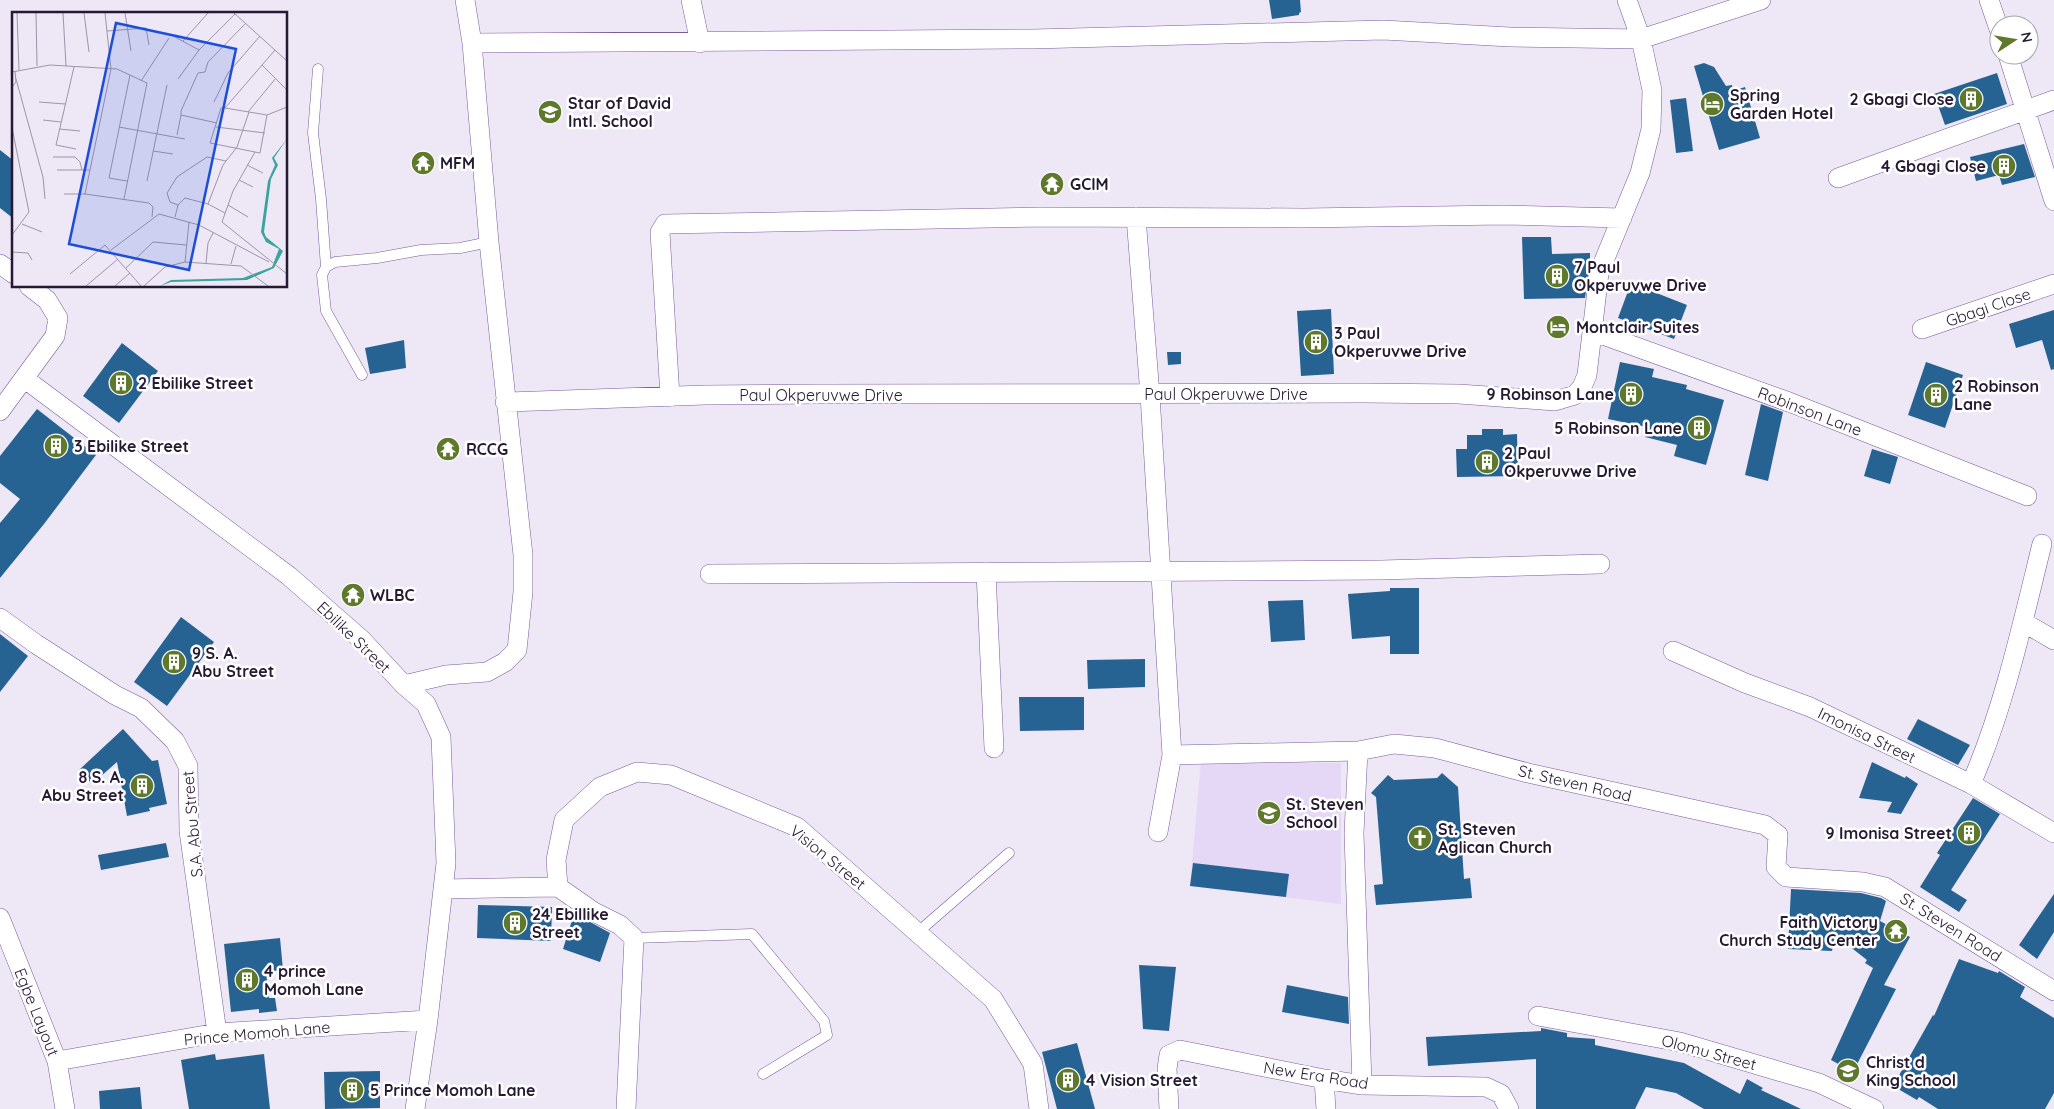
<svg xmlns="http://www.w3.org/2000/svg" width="2054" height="1109" font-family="Quicksand,sans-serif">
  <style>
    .built { fill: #e5d7f6 }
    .building { fill: #276392 }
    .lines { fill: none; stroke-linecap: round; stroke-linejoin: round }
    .lane-casing { stroke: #7a5c99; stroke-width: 11 }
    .street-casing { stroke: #7a5c99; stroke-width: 20 }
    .lane { stroke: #fff; stroke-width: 10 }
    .street { stroke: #fff; stroke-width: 19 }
    .labels { text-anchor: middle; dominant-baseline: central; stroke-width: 5; stroke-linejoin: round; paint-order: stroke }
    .poi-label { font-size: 16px; font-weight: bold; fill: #261933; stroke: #fff; text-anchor: start }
    .street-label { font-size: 16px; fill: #261933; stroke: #fff }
    .inset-road { fill: none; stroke: #9e95a8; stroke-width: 1 }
    .view { fill: #1d4ed8; fill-opacity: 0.15; stroke: #1d4ed8; stroke-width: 2.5 }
    .inset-edge { fill: none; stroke: #261933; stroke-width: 2.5 }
  </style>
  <rect width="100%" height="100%" fill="#eee7f6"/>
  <path class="built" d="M1201,761L1341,763V904L1190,886Z"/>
  <path class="building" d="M1269,0H1300L1301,12L1299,13V15L1272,19Z
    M1704,63L1714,67L1726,86L1732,85L1733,91L1745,87L1760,138L1719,150L1694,66Z
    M1997,73L2007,104L1945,125L1934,94Z
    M1686,98L1693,151L1676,153L1670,100Z
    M2024,144L2035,177L2002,185L1999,175L1976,181L1970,157Z
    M0,150L14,161V219L0,208Z
    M1522,237H1551L1552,254L1590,253V265L1585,298L1524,299Z
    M1631,283L1687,305L1674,339L1618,318Z
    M1331,309L1334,374L1301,376L1297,311Z
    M2054,310V369L2051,370L2042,340L2016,348L2009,324Z
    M404,340L406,368L370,374L365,348Z
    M122,343L158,371L119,423L83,396Z
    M1167,352H1181V364L1168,365Z
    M1620,362L1654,369L1652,377L1687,385L1686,389L1724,400L1706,465L1674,456L1677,445L1645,437L1647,427L1608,419Z
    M1926,362L1963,375L1945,428L1908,415Z
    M1761,404L1783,412L1768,481L1745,475Z
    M37,409L96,455L44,524L0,578V523L20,499L0,483V456Z
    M1482,429H1503V435L1517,434L1518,476L1457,477L1456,449H1467V435H1482Z
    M1872,449L1898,457L1890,484L1864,476Z
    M1390,588H1419V654H1390V636L1352,639L1348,594L1390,591Z
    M1303,600L1305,640L1271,642L1268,601Z
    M181,617L214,642L167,706L134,682Z
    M0,634L28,656L0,692Z
    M1145,659V687L1088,689L1087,660Z
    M1019,697H1084V730L1020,731Z
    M1918,719L1970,745L1958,765L1907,739Z
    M123,729L152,761L158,760L167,804L149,808L150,811L127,816L117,762L92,784L79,770Z
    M1872,762L1905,778L1906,776L1918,784L1901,814L1887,812L1892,802L1859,798Z
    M1442,773L1458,787L1464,879L1470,878L1472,898L1376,905L1374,885L1383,884L1376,797L1371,793L1388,775L1394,780L1437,778Z
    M1973,798L2000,814L1951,890L1967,900L1959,912L1920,887L1940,855L1937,853Z
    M166,843L169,857L101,870L98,855Z
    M1193,863L1289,874L1286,897L1190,886Z
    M1791,889L1861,893L1881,898L1886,901L1880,921L1910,937L1884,985L1896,989L1853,1072L1831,1060L1873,968L1865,963L1867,960L1835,935L1832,951L1788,949Z
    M2054,894V932L2037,959L2019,945Z
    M478,905L552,907L551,941L477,938Z
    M573,917L582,921L583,918L610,933L600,962L563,949Z
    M280,938L283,970L266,972L269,998H275L277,1011L259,1013V1009L231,1012L224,944Z
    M1959,959L1998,973L1999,971L2025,987L2020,997L2054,1018V1093L2045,1109H1938L1919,1097L1917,1100L1893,1086L1933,1015L1934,1016Z
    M1139,965L1176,967L1169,1031L1143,1029Z
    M1287,985L1348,997L1349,1024L1282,1012Z
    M1541,1028L1567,1033V1037L1595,1039V1045L1684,1063L1740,1094L1747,1079L1763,1088L1761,1090L1801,1109H1704L1676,1093L1646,1087L1635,1109H1536V1059L1428,1066L1426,1037L1541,1031Z
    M1077,1043L1095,1109H1057L1042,1052Z
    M215,1054L216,1060L264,1054L270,1109H189L181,1060Z
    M380,1071V1108L325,1109L324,1072Z
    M140,1087L142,1109H100L99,1091Z"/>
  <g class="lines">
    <g class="lane-casing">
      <path id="lane" d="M318,69L313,133L321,199L326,267
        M362,375L326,311L322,275L326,267L335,262L377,258L421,250L460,248L489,242
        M917,933L1009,853
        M634,938L752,934L824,1021L827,1035L763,1074"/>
    </g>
    <g class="street-casing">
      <path id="street" d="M465,0L472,43
        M691,0L700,43
        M1989,0L1999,29
        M2008,55L2054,201
        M1838,178L2054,100
        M1136,217L1150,395L1172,755L1158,832
        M0,264L14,274
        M1922,329L2054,284
        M1592,331L1789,402L2027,496
        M25,379L289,576L362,640L404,685L426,704L441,737L446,863L428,1020L415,1109
        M670,397L660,232L665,224L1040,217L1304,218L1504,215L1622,218
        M505,402L705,395L815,394L1364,393L1459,394L1555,401L1575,395L1582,387L1587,375L1599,273L1640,173L1651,129L1652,90L1641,39L1627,0
        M0,411L55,336L58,318L47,300L29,286
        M986,572L994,748
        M710,574L1381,570L1600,564
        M0,618L36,644L115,695L141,708L175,741L188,766L189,831L217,1033
        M2023,622L2054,640
        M1673,651L1745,683L1810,707L1971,784L2054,833
        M404,685L446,675L487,672L505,662L517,650L523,592V555L489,242L472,43L1033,39L1383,30L1510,37L1641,39L1761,0
        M1172,755L1358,751
        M1971,784C2004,708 2022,625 2042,544
        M558,887L556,860L564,820L600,787L637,772L671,775L797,827L993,999L1033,1064L1039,1109
        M443,889L558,887L594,912L620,925L634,938L626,1109
        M0,918L57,1061L65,1109
        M1538,1016L1680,1042L1819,1083L1874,1109
        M57,1061L217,1033L428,1020
        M1324,1079L1326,1109
        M1362,1085L1354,833L1358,751L1394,744L1435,748L1528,773L1765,825L1778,835L1776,867L1786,877L1863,882L1885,887L2054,991
        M1169,1109L1167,1069L1169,1055L1180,1050L1324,1079L1362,1085L1486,1087L1501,1094L1509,1109"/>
    </g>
    <use href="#lane" class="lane"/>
    <use href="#street" class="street"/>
  </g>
  <defs>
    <g id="building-disc" transform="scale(1.25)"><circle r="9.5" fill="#5f792c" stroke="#fff"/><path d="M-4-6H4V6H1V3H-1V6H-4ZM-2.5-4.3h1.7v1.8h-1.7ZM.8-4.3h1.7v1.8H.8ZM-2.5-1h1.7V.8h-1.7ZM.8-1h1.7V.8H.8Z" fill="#fff"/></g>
    <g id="hotel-disc" transform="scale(1.25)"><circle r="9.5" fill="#5f792c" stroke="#fff"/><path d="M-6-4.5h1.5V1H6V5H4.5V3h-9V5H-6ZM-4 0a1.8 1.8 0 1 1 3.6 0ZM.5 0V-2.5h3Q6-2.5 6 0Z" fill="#fff"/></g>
    <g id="school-disc" transform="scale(1.25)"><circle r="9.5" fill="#5f792c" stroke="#fff"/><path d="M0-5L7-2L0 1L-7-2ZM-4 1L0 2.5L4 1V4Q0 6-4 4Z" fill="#fff"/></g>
    <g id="temple-disc" transform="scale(1.25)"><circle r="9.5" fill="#5f792c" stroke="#fff"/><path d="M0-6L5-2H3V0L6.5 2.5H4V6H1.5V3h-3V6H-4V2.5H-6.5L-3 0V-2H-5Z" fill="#fff"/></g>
    <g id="church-disc" transform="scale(1.25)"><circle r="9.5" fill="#5f792c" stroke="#fff"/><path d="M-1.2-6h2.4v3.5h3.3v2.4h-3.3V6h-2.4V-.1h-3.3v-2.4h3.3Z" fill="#fff"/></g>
  </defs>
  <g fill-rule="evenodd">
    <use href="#building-disc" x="1971" y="99"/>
    <use href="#hotel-disc" x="1712" y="104"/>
    <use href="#school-disc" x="550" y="112"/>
    <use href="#temple-disc" x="423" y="163"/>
    <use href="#building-disc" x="2004" y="166"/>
    <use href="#temple-disc" x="1052" y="184"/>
    <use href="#building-disc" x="1557" y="276"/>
    <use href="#hotel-disc" x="1558" y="327"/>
    <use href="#building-disc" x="1316" y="342"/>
    <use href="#building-disc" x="121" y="383"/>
    <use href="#building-disc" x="1631" y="394"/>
    <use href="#building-disc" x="1936" y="395"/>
    <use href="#building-disc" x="1699" y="428"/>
    <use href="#building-disc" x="56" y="446"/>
    <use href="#temple-disc" x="448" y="449"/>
    <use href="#building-disc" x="1487" y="462"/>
    <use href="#temple-disc" x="353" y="595"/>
    <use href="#building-disc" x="174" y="662"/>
    <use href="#building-disc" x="142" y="786"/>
    <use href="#school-disc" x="1269" y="813"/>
    <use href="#building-disc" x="1969" y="833"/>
    <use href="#church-disc" x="1420" y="838"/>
    <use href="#building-disc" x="515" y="923"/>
    <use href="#temple-disc" x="1896" y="931"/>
    <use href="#building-disc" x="247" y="980"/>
    <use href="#school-disc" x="1848" y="1071"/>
    <use href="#building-disc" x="1068" y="1080"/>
    <use href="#building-disc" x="352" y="1090"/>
  </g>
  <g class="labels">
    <g class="poi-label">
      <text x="1730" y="95">Spring<tspan x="1730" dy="18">Garden Hotel</tspan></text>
      <text x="1954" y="99" text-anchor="end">2 Gbagi Close</text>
      <text x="568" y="103">Star of David<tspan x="568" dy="18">Intl. School</tspan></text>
      <text x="440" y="163">MFM</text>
      <text x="1986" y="166" text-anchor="end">4 Gbagi Close</text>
      <text x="1070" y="184">GCIM</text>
      <text x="1574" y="267">7 Paul<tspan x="1574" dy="18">Okperuvwe Drive</tspan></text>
      <text x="1576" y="327">Montclair Suites</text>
      <text x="1334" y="333">3 Paul<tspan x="1334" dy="18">Okperuvwe Drive</tspan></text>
      <text x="138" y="383">2 Ebilike Street</text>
      <text x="1954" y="386">2 Robinson<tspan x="1954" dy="18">Lane</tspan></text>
      <text x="1614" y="394" text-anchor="end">9 Robinson Lane</text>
      <text x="1682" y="428" text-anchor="end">5 Robinson Lane</text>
      <text x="74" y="446">3 Ebilike Street</text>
      <text x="466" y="449">RCCG</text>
      <text x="1504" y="453">2 Paul<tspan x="1504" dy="18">Okperuvwe Drive</tspan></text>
      <text x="370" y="595">WLBC</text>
      <text x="192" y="653">9 S. A.<tspan x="192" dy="18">Abu Street</tspan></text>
      <text x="124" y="777" text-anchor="end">8 S. A.<tspan x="124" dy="18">Abu Street</tspan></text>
      <text x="1286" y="804">St. Steven<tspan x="1286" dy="18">School</tspan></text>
      <text x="1438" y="829">St. Steven<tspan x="1438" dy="18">Aglican Church</tspan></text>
      <text x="1952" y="833" text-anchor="end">9 Imonisa Street</text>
      <text x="532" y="914">24 Ebillike<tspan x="532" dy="18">Street</tspan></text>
      <text x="1878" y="922" text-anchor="end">Faith Victory<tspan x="1878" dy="18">Church Study Center</tspan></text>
      <text x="264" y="971">4 prince<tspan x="264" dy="18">Momoh Lane</tspan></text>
      <text x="1866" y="1062">Christ d<tspan x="1866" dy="18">King School</tspan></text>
      <text x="1086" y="1080">4 Vision Street</text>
      <text x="370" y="1090">5 Prince Momoh Lane</text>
    </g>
    <g class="street-label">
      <text transform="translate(1988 307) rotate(-19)">Gbagi Close</text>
      <text x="1226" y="394">Paul Okperuvwe Drive</text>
      <text x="821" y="395">Paul Okperuvwe Drive</text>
      <text transform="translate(1810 411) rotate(21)">Robinson Lane</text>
      <text transform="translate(354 637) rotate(44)">Ebilike Street</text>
      <text transform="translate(1867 735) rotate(26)">Imonisa Street</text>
      <text transform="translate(1575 783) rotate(13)">St. Steven Road</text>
      <text transform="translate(192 824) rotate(-95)">S.A. Abu Street</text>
      <text transform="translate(828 857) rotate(39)">Vision Street</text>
      <text transform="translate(1951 927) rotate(32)">St. Steven Road</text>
      <text transform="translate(37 1012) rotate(68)">Egbe Layout</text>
      <text transform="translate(257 1033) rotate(-5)">Prince Momoh Lane</text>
      <text transform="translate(1709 1052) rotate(15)">Olomu Street</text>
      <text transform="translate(1316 1075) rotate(9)">New Era Road</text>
    </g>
  </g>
  <g transform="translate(12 12)">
    <rect width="275" height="275" fill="#eee7f6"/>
    <path d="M275,127L262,146L266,153L259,167L252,220L254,225L271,239L262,256L235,268L159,270L148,274L159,268L231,266L260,255L267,237L254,230L249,220L256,169L263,153L260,146Z" fill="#3aa69b"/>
    <path class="inset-road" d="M5,1L7,58M24,1L25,54M51,1L54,54M72,1L77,40M93,1L99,57L73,182L137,191L141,195L140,205M113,1L119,39M222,1L275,49M95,19L134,16L137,33M163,25L187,38M171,29L196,1M250,53L275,78M62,55L44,133L64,137M0,60L38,53L105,57L135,71L112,187M4,67L31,165L33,187M166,67L187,38L223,2M129,69L157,26M0,75L4,70L3,59M27,90L53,92M202,90L216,61L248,24M213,96L255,103L275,95M236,100L264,66M255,103L248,141L198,131L209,96H213L263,38M31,108L49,110M205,111L169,103V99L186,61L193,60L196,50L234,11M107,115L173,127M204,115L253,121M0,116L17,200L0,223M47,117L68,119M165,123L169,103M225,135L237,100M141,139L161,142M243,140L221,179L210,210L275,262M41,145H63L68,150L70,158M235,153L251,161M45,158H78M227,168L241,175M115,169L97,166L118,63M135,169L155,73M52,182H73M196,192L211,153L225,135M166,193L158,190L155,181L165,165L195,145L214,149M216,193L236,205M163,205L166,193L173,186L196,192L213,201M10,212L30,220M99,238L147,202L187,213L257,250M0,240L16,241L20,248M173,250L177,210M194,251L196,231L201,221M219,252L224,234M114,256L141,230L174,233M58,262L93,233L129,274M74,274L106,247M103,274L118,261M132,274L153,255L173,250L229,254L256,274"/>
    <path class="view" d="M104,11L224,37L177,258L57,232Z"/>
    <rect width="275" height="275" class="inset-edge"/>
  </g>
  <g transform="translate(2014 40) rotate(78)"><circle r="24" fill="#ffffff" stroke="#a8a3ad"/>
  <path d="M0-4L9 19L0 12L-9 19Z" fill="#5f792c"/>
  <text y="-8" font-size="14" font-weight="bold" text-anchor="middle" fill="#261933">N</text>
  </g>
</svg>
